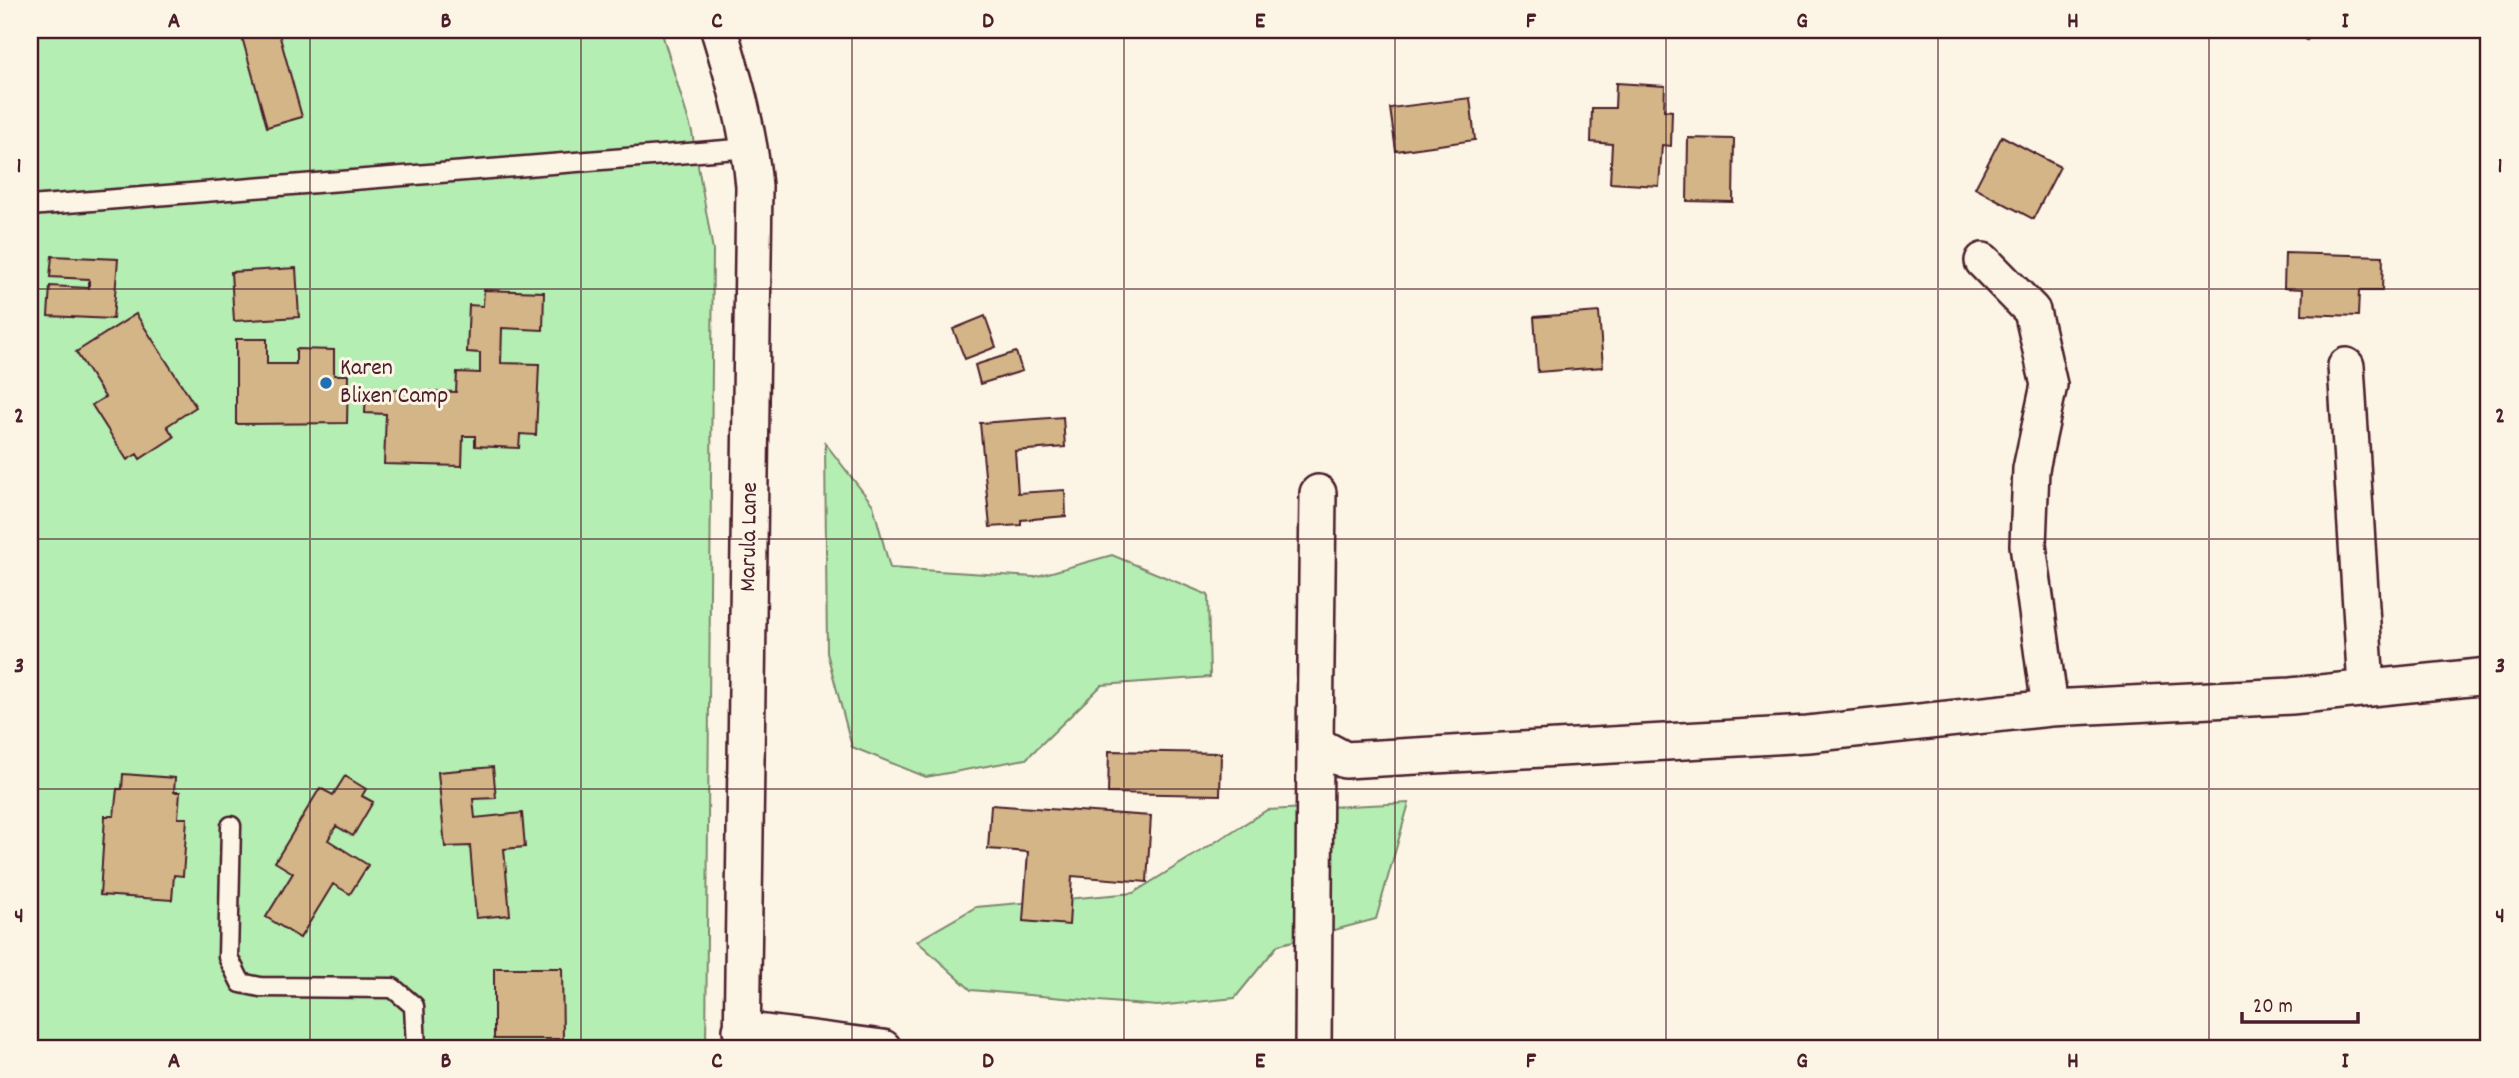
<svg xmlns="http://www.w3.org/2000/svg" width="2519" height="1078" font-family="Dekko,sans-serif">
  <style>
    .green { fill: #b4eeb2; stroke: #7f866e; stroke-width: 2 }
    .building { fill: #d4b588; stroke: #4a1f2b; stroke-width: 2 }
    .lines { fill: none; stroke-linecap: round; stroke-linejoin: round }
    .lane-casing { stroke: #4a1f2b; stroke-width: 23 }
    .street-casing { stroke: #4a1f2b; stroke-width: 40 }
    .lane { stroke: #fcf5e5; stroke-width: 18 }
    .street { stroke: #fcf5e5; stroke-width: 35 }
    .grid { fill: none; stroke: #4a1f2b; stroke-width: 2; stroke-opacity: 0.55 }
    .poi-dot { fill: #1f6fb2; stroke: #fcf5e5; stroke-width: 2.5 }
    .labels { text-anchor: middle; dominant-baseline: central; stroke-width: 6; stroke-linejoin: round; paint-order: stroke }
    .poi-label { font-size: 24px; fill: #4a1f2b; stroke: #fcf5e5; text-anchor: start }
    .street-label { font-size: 24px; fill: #4a1f2b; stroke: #fcf5e5 }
    .neatline { fill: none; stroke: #4a1f2b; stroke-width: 2.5 }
    .grid-label { font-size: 23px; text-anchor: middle; font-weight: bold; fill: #4a1f2b }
  </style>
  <rect width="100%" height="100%" fill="#fcf5e5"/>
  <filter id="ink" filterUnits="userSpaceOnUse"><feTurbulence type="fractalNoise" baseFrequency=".0143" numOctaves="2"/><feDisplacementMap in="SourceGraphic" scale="14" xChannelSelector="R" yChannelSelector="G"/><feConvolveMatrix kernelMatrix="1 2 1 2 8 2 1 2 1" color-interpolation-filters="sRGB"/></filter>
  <g filter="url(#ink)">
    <path class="green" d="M30,30H661L692,132L713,250L706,1048H30Z
      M825,443L873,505L890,568L1034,577L1112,555L1208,595L1210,677L1102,685L1026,759L926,777L852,747L827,653Z
      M1409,803L1376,919L1278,945L1235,998L1157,1006L971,990L917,941L976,907L1133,893L1267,810Z"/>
    <path class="building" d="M240,30H278L302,117L267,127Z
      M2295,30H2315L2307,40Z
      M1616,83L1665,86L1664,110L1672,111L1671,146L1662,145L1659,186L1610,183L1612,144L1591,142L1592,108H1615Z
      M1470,98L1475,140L1396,151L1390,108Z
      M2002,136L2060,167L2033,219L1975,188Z
      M1688,138L1734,139L1733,202L1687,201Z
      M2285,253L2383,256L2382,291H2359L2358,316L2302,314L2303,289L2284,288Z
      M52,256L118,259L113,319L48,316L50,286L89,288V279L50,277Z
      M296,268L299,317L234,321L231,272Z
      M484,290L544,292L543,330L502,328L501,363L539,364L536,435L520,434L519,448L475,446V436H463L462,466L384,464L386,414L365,413L366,389L456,392L457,372L480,373V353L467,352L469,305L483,306Z
      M1599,312L1603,367L1538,372L1534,317Z
      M136,314L196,407L167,426L174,437L140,459L137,454L127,460L92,405L105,397L76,352Z
      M985,316L996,347L965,359L953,329Z
      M236,339H267V364H296V349L334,350V375H348L347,423L236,424Z
      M1016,352L1022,371L980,384L975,365Z
      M1063,417L1065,447L1015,451L1018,493L1065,490L1066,516L1021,520V525L990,527L980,423Z
      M1109,751L1221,753L1220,795L1108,793Z
      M493,767L496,798L473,799L475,818L522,813L525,847L504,849L510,915L476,918L470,846L445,847L438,772Z
      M123,774L175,778L174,792H180L178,818H187L183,876L174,875L172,900L100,895L105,816H114L117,789H122Z
      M345,776L366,789L362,796L373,802L353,836L336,826L328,840L368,865L350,894L333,884L300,938L266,917L293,873L275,862L320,788L333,795Z
      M991,805L1151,816L1147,882L1072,876L1069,925L1023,921L1028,852L988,849Z
      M494,968H562L563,1039H494Z"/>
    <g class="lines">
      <g class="lane-casing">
        <path id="lane" d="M30,206L750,148
          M231,826L228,957L241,983L260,987L393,988L414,1006L416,1048"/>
      </g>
      <g class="street-casing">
        <path id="street" d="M719,30C735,82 749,131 754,186L742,1048
          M1983,261L2032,311L2049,385L2031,469L2028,545L2050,708L2291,696L2489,676
          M2346,366L2366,688
          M1318,493L1315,744L1345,760L1808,734L2050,708
          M741,1030L883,1048
          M1313,1048L1315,744"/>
      </g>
      <use href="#lane" class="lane"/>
      <use href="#street" class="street"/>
    </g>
  </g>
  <path class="grid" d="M310,30V1048M581,30V1048M852,30V1048M1124,30V1048M1395,30V1048M1666,30V1048M1938,30V1048M2209,30V1048M30,289H2489M30,539H2489M30,789H2489"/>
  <circle class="poi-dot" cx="326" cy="383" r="7"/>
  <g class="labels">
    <g class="poi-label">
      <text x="340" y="369">Karen<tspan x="340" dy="28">Blixen Camp</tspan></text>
    </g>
    <g class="street-label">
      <text transform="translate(750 537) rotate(-89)">Marula Lane</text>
    </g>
  </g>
  <rect width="2519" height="1078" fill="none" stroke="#fcf5e5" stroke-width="77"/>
  <path d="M2242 1012v10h116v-10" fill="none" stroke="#4a1f2b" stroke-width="3.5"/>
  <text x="2253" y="1012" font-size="21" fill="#4a1f2b" stroke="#fcf5e5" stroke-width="5" paint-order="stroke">20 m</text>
  <rect x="38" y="38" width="2442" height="1002" class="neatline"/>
  <g class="grid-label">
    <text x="174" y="27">A</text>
    <text x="446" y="27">B</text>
    <text x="717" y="27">C</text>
    <text x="988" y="27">D</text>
    <text x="1260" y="27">E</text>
    <text x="1531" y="27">F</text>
    <text x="1802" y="27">G</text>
    <text x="2073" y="27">H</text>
    <text x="2345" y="27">I</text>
    <text x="19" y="172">1</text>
    <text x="2500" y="172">1</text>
    <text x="19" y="422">2</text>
    <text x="2500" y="422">2</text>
    <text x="19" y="672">3</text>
    <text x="2500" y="672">3</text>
    <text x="19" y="922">4</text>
    <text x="2500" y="922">4</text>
    <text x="174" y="1067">A</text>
    <text x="446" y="1067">B</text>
    <text x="717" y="1067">C</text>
    <text x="988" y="1067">D</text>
    <text x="1260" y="1067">E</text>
    <text x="1531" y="1067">F</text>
    <text x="1802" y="1067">G</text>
    <text x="2073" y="1067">H</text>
    <text x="2345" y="1067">I</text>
  </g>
</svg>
